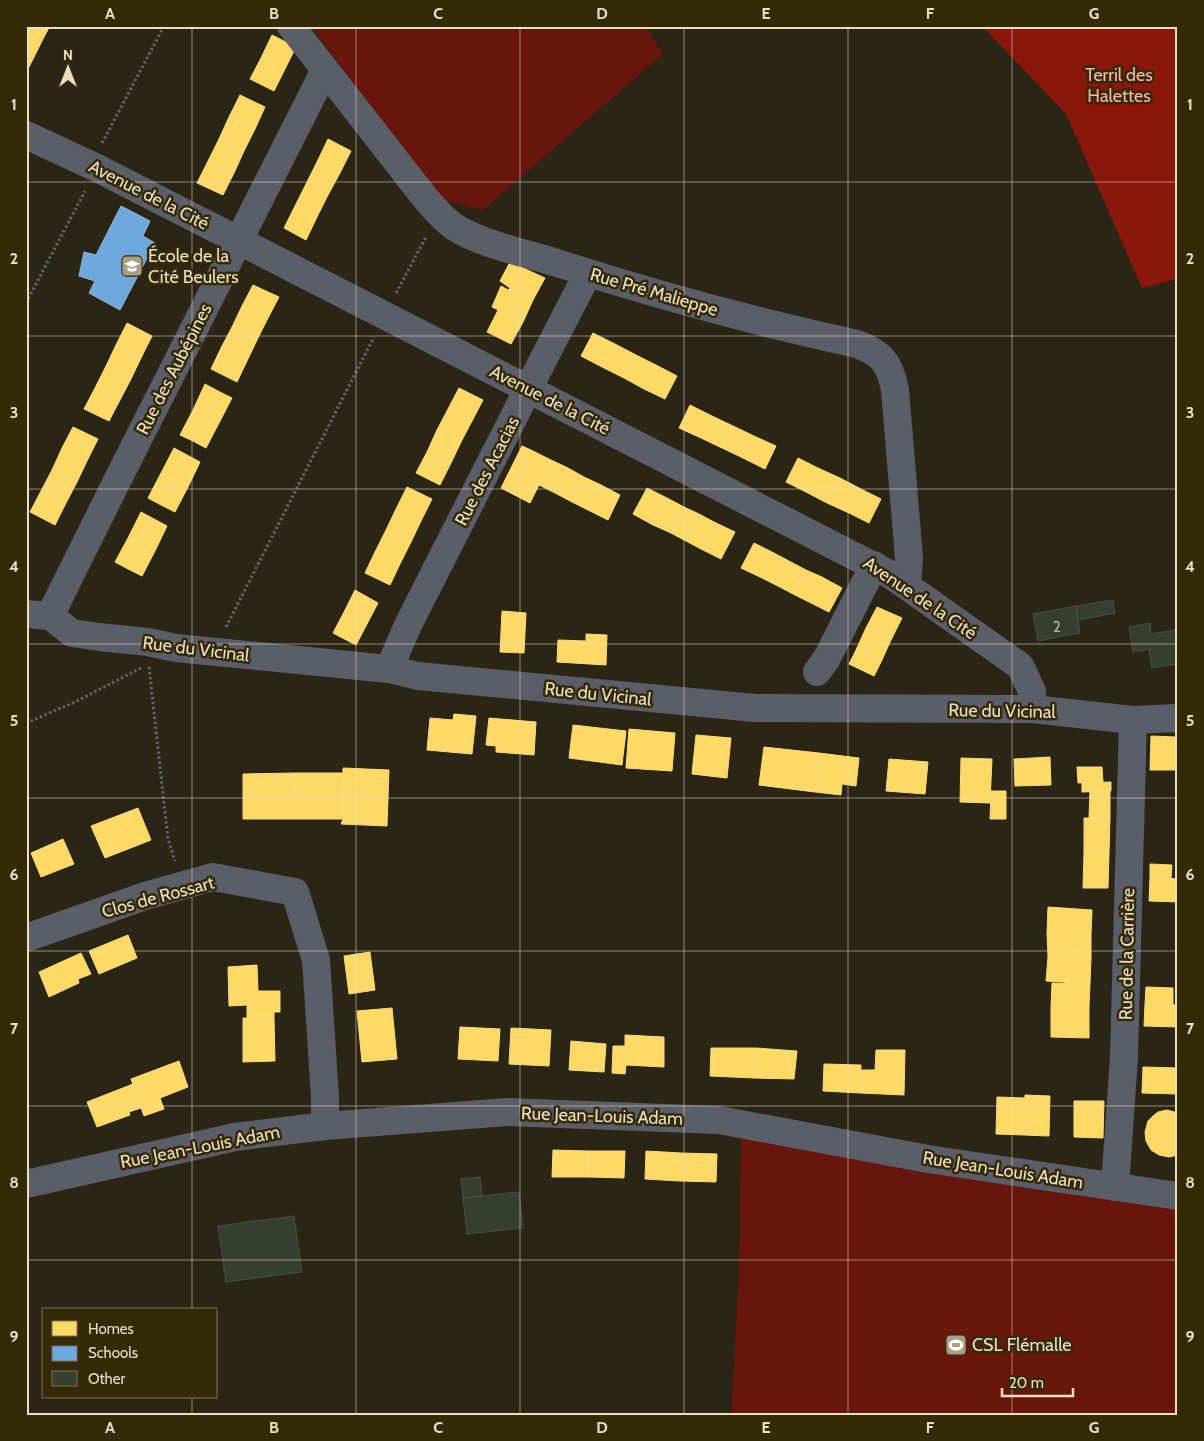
<svg xmlns="http://www.w3.org/2000/svg" width="1204" height="1441" font-family="Cabin,sans-serif">
  <style>
    .green { fill: #68160d }
    .forest { fill: #8b160a }
    .homes { fill: #ffd966; stroke: #f9db81 }
    .schools { fill: #6fa8dc; stroke: #94b8d4 }
    .building { fill: #353f2d; stroke: #4a5141 }
    .lines { fill: none; stroke-linecap: round; stroke-linejoin: round }
    .path { stroke: #616367; stroke-width: 3; stroke-dasharray: 2.5 2.5; stroke-linecap: butt }
    .minor { stroke: #5a5e69; stroke-width: 28 }
    .grid { fill: none; stroke: #eadfc1; stroke-width: 1; stroke-opacity: 0.55 }
    .labels { text-anchor: middle; dominant-baseline: central; stroke-width: 5; stroke-linejoin: round; paint-order: stroke }
    .number-label { font-size: 15px; fill: #bdb79c }
    .park-label { font-size: 18px; fill: #f8b6aa; stroke: #342a0a }
    .street-label { font-size: 18px; fill: #eadfc1; stroke: #342a0a }
    .poi-label { font-size: 18px; fill: #eadfc1; stroke: #342a0a; text-anchor: start }
    .neatline { fill: none; stroke: #eadfc1; stroke-width: 2 }
    .grid-label { font-size: 16px; text-anchor: middle; font-weight: bold; fill: #eadfc1 }
  </style>
  <rect width="100%" height="100%" fill="#2a2514"/>
  <path class="green" d="M311,26H645L663,54L483,210L440,199Z
    M741,1137L1178,1209V1415H731L739,1275Z"/>
  <path class="forest" d="M982,26H1178V279L1142,288L1066,114Z"/>
  <path class="homes" d="M26,26L45,35L34,57L26,53Z
    M27,26H50L45,35Z
    M272,35L296,47L285,69L261,58Z
    M26,53L34,57L26,73Z
    M261,58L285,69L274,91L250,79Z
    M240,95L265,107L255,129L229,117Z
    M229,117L255,129L244,151L219,139Z
    M219,139L244,151L234,173L208,161Z
    M328,139L351,151L340,173L317,162Z
    M208,161L234,173L223,195L197,183Z
    M317,162L340,173L328,195L306,184Z
    M306,184L328,195L317,217L295,206Z
    M295,206L317,217L306,240L284,228Z
    M510,262L545,278L533,300L510,288L500,281Z
    M253,285L279,297L268,318L242,306Z
    M501,286L508,290L510,288L533,300L523,322L492,307Z
    M242,306L268,318L257,340L232,327Z
    M498,310L523,322L511,344L487,332Z
    M127,323L152,336L141,358L116,345Z
    M232,327L257,340L247,361L221,348Z
    M593,333L615,344L602,367L581,356Z
    M615,344L636,355L624,378L602,367Z
    M116,345L141,358L131,379L106,366Z
    M221,348L247,361L237,382L211,369Z
    M636,355L656,365L644,389L624,378Z
    M656,365L677,376L665,399L644,389Z
    M106,366L131,379L120,400L95,388Z
    M205,384L218,391L205,416L193,410Z
    M95,388L120,400L109,421L84,409Z
    M459,388L483,400L472,421L448,409Z
    M218,391L232,398L219,423L205,416Z
    M690,405L712,416L701,438L679,428Z
    M448,409L472,421L461,442L437,430Z
    M193,410L205,416L193,441L180,435Z
    M205,416L219,423L206,448L193,441Z
    M712,416L733,426L722,448L701,438Z
    M733,426L754,436L743,458L722,448Z
    M73,427L98,439L87,461L62,448Z
    M437,430L461,442L451,463L427,452Z
    M754,436L776,446L765,469L743,458Z
    M522,446L531,450L519,475L510,470Z
    M62,448L87,461L77,482L52,470Z
    M174,448L187,455L174,480L161,473Z
    M531,450L551,460L539,485L519,475Z
    M427,452L451,463L440,485L416,473Z
    M187,455L200,462L188,487L174,480Z
    M798,458L818,468L806,492L786,482Z
    M551,460L568,468L555,493L539,485Z
    M568,468L584,477L572,502L555,493Z
    M818,468L840,478L827,503L806,492Z
    M52,470L77,482L66,503L41,491Z
    M510,470L539,485L530,503L501,488Z
    M161,473L174,480L161,505L148,498Z
    M584,477L601,485L588,510L572,502Z
    M840,478L861,489L849,513L827,503Z
    M174,480L188,487L175,512L161,505Z
    M601,485L620,495L608,520L588,510Z
    M407,487L432,499L421,521L396,509Z
    M647,488L667,498L653,525L633,514Z
    M861,489L881,499L869,523L849,513Z
    M41,491L66,503L55,525L30,512Z
    M667,498L684,507L671,533L653,525Z
    M684,507L699,514L686,541L671,533Z
    M396,509L421,521L411,542L386,530Z
    M141,512L154,519L141,544L128,538Z
    M699,514L714,522L701,549L686,541Z
    M154,519L167,526L155,551L141,544Z
    M714,522L735,532L721,559L701,549Z
    M386,530L411,542L400,564L375,552Z
    M128,538L141,544L128,569L115,562Z
    M754,543L772,552L760,577L741,568Z
    M141,544L155,551L142,576L128,569Z
    M375,552L400,564L390,585L365,573Z
    M772,552L789,561L776,585L760,577Z
    M789,561L806,570L793,594L776,585Z
    M806,570L822,577L809,602L793,594Z
    M822,577L842,588L829,612L809,602Z
    M355,590L378,603L367,624L344,612Z
    M877,607L902,618L891,640L866,628Z
    M502,611L526,613L524,653L500,652Z
    M344,612L367,624L356,645L333,633Z
    M866,628L891,640L881,662L856,650Z
    M586,634L607,635L606,665L557,662L558,640L586,641Z
    M856,650L881,662L874,676L849,664Z
    M454,714L476,716L472,754L427,750L430,718L453,720Z
    M489,718L536,722L534,755L496,752V746L486,745Z
    M573,725L626,731L622,765L569,758Z
    M629,729L675,733L672,771L626,768Z
    M696,735L731,738L727,778L692,774Z
    M1151,736L1176,737V770H1150Z
    M764,747L819,753L815,792L759,785Z
    M819,753L859,758L856,786L842,784L841,795L815,792Z
    M1050,757L1051,785L1015,786L1014,759Z
    M961,758L992,759L990,803L960,802Z
    M889,759L928,762L925,794L886,791Z
    M1077,767H1102L1103,782L1078,783Z
    M343,768L389,770L387,826L341,824L343,819Z
    M295,773L296,819H243V774Z
    M295,773H343V819H296Z
    M1111,782V791L1082,792V783Z
    M991,791H1006V819H990Z
    M1090,791H1110V818H1089Z
    M138,808L151,840L105,858L91,826Z
    M1084,818H1110L1109,853H1084Z
    M63,839L74,864L41,877L31,853Z
    M1084,853H1109L1108,888H1083Z
    M1150,864L1172,865L1171,878L1150,877Z
    M1150,877L1178,879V902L1149,901Z
    M1048,907L1092,910L1091,935L1047,933Z
    M1047,933L1091,935V958L1048,956Z
    M128,935L137,958L99,974L89,951Z
    M370,952L375,990L349,994L344,956Z
    M81,953L91,974L78,979L79,983L49,997L39,972Z
    M1048,956L1091,958L1090,984L1046,981Z
    M257,965L258,991H280V1012H274V1018H247V1005L229,1006L228,967Z
    M1052,983L1090,984L1089,1007H1051Z
    M1146,987L1173,988V1005L1145,1004Z
    M1145,1004L1178,1005L1177,1027L1144,1026Z
    M1051,1007H1089V1038L1051,1037Z
    M392,1008L397,1059L362,1062L357,1011Z
    M243,1018H274L275,1061L243,1062Z
    M460,1027L500,1029L498,1061L458,1059Z
    M511,1028L551,1030L549,1066L509,1064Z
    M625,1035L664,1037V1067L626,1065L625,1074L612,1073L613,1046H625Z
    M571,1041L606,1044L604,1072L569,1070Z
    M711,1048H756L754,1078L710,1076Z
    M756,1048L797,1051L794,1079L754,1078Z
    M876,1050H905L904,1095L860,1093L861,1070H875Z
    M179,1061L188,1087L160,1098L164,1109L144,1116L131,1079Z
    M824,1064L861,1065L860,1093L823,1091Z
    M1143,1067L1178,1068V1094L1142,1093Z
    M133,1084L141,1108L129,1112L130,1115L97,1127L87,1102Z
    M1025,1095L1050,1096L1049,1136L1024,1135Z
    M997,1097L1025,1098L1024,1135L996,1134Z
    M1074,1101H1104L1103,1138L1074,1137Z
    M1167,1110L1178,1113V1155L1169,1157L1159,1155L1151,1150L1146,1141L1145,1132L1148,1121L1153,1116L1158,1112Z
    M553,1150L588,1151V1177H552Z
    M588,1151H625L624,1178L588,1177Z
    M646,1151L681,1153L680,1181L645,1179Z
    M681,1153L717,1154L716,1182L680,1181Z"/>
  <path class="schools" d="M121,206L150,221L143,236L155,243L120,310L89,293L95,281L79,276L84,252L96,255Z"/>
  <path class="building" d="M1113,600L1115,613L1078,620L1076,606Z
    M1076,606L1080,633L1038,641L1033,614Z
    M1150,623L1151,634L1176,630L1178,642V664L1152,668L1149,649L1133,652L1129,627Z
    M480,1177L482,1196L463,1198L461,1179Z
    M519,1192L523,1228L467,1234L463,1198Z
    M294,1216L302,1272L226,1282L218,1226Z"/>
  <g class="lines">
    <path class="path" d="M102,143L164,26
      M396,293L426,237
      M26,303L85,191
      M226,627L374,337
      M149,667L168,839L175,861
      M26,723L75,702L141,668"/>
    <path class="minor" d="M291,26L426,199C435,209 443,219 453,226C480,244 525,253 557,263C656,295 756,322 857,344C882,353 890,364 895,390L909,558L907,585
      M26,135L97,168L891,575L1020,666L1032,691V709
      M26,614L50,616L72,633L99,637L148,642L176,648L389,669L418,676L755,708L1032,709L1133,720L1178,718
      M50,616L117,481L325,70
      M389,669L408,625L528,389L588,273
      M817,672L827,658L874,565
      M26,938L145,896L213,877L295,892L316,960L325,1097V1126
      M26,1184L235,1137L325,1126L507,1112L719,1120L928,1159L1178,1196
      M1115,1187L1124,1057L1133,720"/>
  </g>
  <path class="grid" d="M192,26V1310M356,26V1415M520,26V1415M684,26V1415M848,26V1415M1012,26V1415M26,182H1178M26,336H1178M26,489H1178M26,644H1178M26,798H1178M26,951H1178M26,1106H1178M26,1260H1178M192,1397V1415"/>
  <defs>
    <g id="school-square" transform="scale(1.125)"><rect x="-9" y="-9" width="18" height="18" rx="4" fill="#a79e84" stroke="#342a0a"/><path d="M0-5L7-2L0 1L-7-2ZM-4 1L0 2.5L4 1V4Q0 6-4 4Z" fill="#fff"/></g>
    <g id="stadium-square" transform="scale(1.125)"><rect x="-9" y="-9" width="18" height="18" rx="4" fill="#a79e84" stroke="#342a0a"/><path d="M0-5a6.5 5 0 1 0 0 10a6.5 5 0 1 0 0-10ZM-3.5-1.8h7v3.6h-7Z" fill="#fff"/></g>
  </defs>
  <g fill-rule="evenodd">
    <use href="#school-square" x="132" y="266"/>
    <use href="#stadium-square" x="956" y="1345"/>
  </g>
  <g class="labels">
    <g class="number-label">
      <text x="1057" y="627">2</text>
    </g>
    <g class="park-label">
      <text x="1119" y="75">Terril des<tspan x="1119" dy="21">Halettes</tspan></text>
    </g>
    <g class="street-label">
      <text transform="translate(149 195) rotate(27)">Avenue de la Cité</text>
      <text transform="translate(654 292) rotate(16)">Rue Pré Malieppe</text>
      <text transform="translate(174 369) rotate(-63)">Rue des Aubépines</text>
      <text transform="translate(550 400) rotate(27)">Avenue de la Cité</text>
      <text transform="translate(487 471) rotate(-63)">Rue des Acacias</text>
      <text transform="translate(920 598) rotate(34)">Avenue de la Cité</text>
      <text transform="translate(196 649) rotate(7)">Rue du Vicinal</text>
      <text transform="translate(598 694) rotate(6)">Rue du Vicinal</text>
      <text transform="translate(1002 711) rotate(1)">Rue du Vicinal</text>
      <text transform="translate(158 897) rotate(-15)">Clos de Rossart</text>
      <text transform="translate(1127 954) rotate(-89)">Rue de la Carrière</text>
      <text transform="translate(602 1116) rotate(2)">Rue Jean-Louis Adam</text>
      <text transform="translate(200 1147) rotate(-11)">Rue Jean-Louis Adam</text>
      <text transform="translate(1003 1170) rotate(9)">Rue Jean-Louis Adam</text>
    </g>
    <g class="poi-label">
      <text x="148" y="256">École de la<tspan x="148" dy="21">Cité Beulers</tspan></text>
      <text x="972" y="1345">CSL Flémalle</text>
    </g>
  </g>
  <rect width="1204" height="1441" fill="none" stroke="#342a0a" stroke-width="55"/>
  <rect x="42" y="1308" width="175" height="90" fill="#342a0a" stroke="#7d7253"/>
  <rect x="52" y="1321" width="25" height="15" fill="#ffd966" stroke="#7d7253"/>
  <text x="88" y="1334" font-size="15" fill="#eadfc1">Homes</text>
  <rect x="52" y="1346" width="25" height="15" fill="#6fa8dc" stroke="#7d7253"/>
  <text x="88" y="1358" font-size="15" fill="#eadfc1">Schools</text>
  <rect x="52" y="1371" width="25" height="15" fill="#353f2d" stroke="#7d7253"/>
  <text x="88" y="1384" font-size="15" fill="#eadfc1">Other</text>
  <g transform="translate(68 68)" stroke="#342a0a" stroke-width="4" paint-order="stroke">
  <path d="M0-4L9 19L0 12L-9 19Z" fill="#eadfc1"/>
  <text y="-8" font-size="14" font-weight="bold" text-anchor="middle" fill="#eadfc1">N</text>
  </g>
  <path d="M1002 1388v8h71v-8" fill="none" stroke="#eadfc1" stroke-width="2.5"/>
  <text x="1009" y="1388" font-size="15" fill="#eadfc1" stroke="#342a0a" stroke-width="4" paint-order="stroke">20 m</text>
  <rect x="28" y="28" width="1148" height="1386" class="neatline"/>
  <g class="grid-label">
    <text x="110" y="19">A</text>
    <text x="274" y="19">B</text>
    <text x="438" y="19">C</text>
    <text x="602" y="19">D</text>
    <text x="766" y="19">E</text>
    <text x="930" y="19">F</text>
    <text x="1094" y="19">G</text>
    <text x="14" y="110">1</text>
    <text x="1190" y="110">1</text>
    <text x="14" y="264">2</text>
    <text x="1190" y="264">2</text>
    <text x="14" y="418">3</text>
    <text x="1190" y="418">3</text>
    <text x="14" y="572">4</text>
    <text x="1190" y="572">4</text>
    <text x="14" y="726">5</text>
    <text x="1190" y="726">5</text>
    <text x="14" y="880">6</text>
    <text x="1190" y="880">6</text>
    <text x="14" y="1034">7</text>
    <text x="1190" y="1034">7</text>
    <text x="14" y="1188">8</text>
    <text x="1190" y="1188">8</text>
    <text x="14" y="1342">9</text>
    <text x="1190" y="1342">9</text>
    <text x="110" y="1433">A</text>
    <text x="274" y="1433">B</text>
    <text x="438" y="1433">C</text>
    <text x="602" y="1433">D</text>
    <text x="766" y="1433">E</text>
    <text x="930" y="1433">F</text>
    <text x="1094" y="1433">G</text>
  </g>
</svg>
